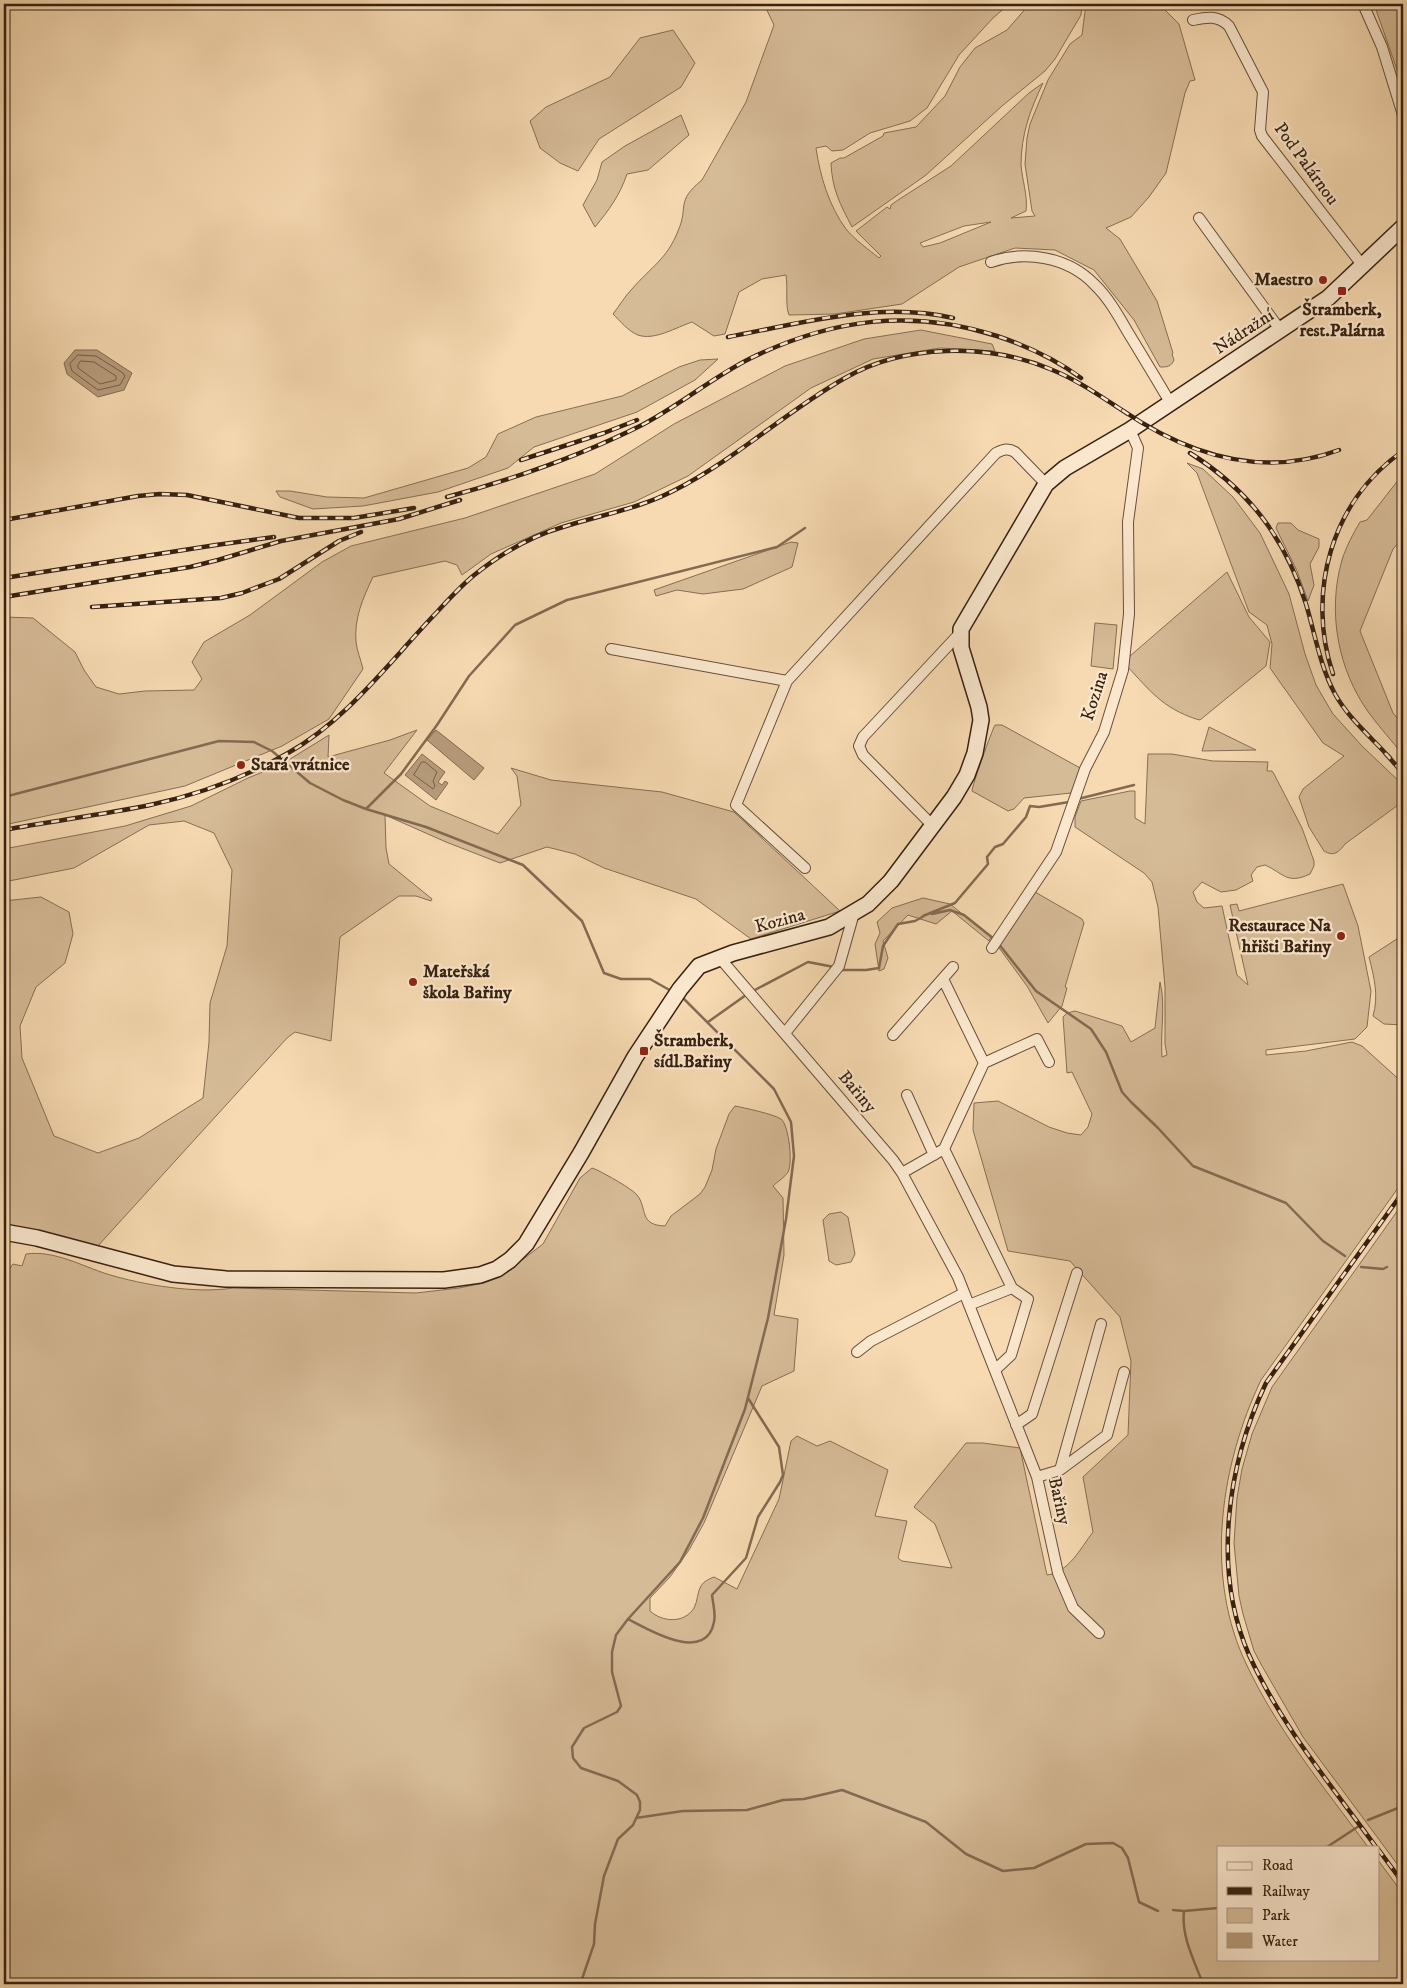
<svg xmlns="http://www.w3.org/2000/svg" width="1407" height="1988" font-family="'IM FELL DW Pica',serif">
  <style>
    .green { fill: #d6bb97; stroke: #866e54; fill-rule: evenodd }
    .water { fill: #b69b7b; stroke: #836a51 }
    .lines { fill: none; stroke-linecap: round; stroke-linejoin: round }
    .shore { stroke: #765e46; stroke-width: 1 }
    .stream { stroke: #836a51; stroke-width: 2.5 }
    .minor-casing { stroke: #674f39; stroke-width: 12 }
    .secondary-casing { stroke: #372111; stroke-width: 18 }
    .minor { stroke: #fae7cd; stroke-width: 10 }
    .secondary { stroke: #fae7cd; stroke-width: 15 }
    .rail-casing { stroke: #372111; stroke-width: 4.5 }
    .rail { stroke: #fae7cd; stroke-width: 2.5; stroke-dasharray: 8; stroke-linecap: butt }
    .poi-dot { fill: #8f2418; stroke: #fae7cd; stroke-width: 2 }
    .labels { text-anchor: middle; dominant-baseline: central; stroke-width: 4.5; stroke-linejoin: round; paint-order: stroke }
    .street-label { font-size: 18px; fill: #372111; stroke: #fae7cd }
    .poi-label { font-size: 18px; font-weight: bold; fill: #372111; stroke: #fae7cd; text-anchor: start }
  </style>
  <rect width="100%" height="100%" fill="#f7dab2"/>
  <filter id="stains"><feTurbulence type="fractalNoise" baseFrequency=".004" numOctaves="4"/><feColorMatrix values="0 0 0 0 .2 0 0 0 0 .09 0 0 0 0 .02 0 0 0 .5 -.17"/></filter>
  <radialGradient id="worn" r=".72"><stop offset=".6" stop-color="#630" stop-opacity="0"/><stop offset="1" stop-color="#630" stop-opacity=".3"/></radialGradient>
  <path class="green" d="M764,4H1009L993,18L959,55L927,108L910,121L870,133L843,150L832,151L826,146L816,148C820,176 829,206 846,229C855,240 868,249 879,258L881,256L856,231L887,207L890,209L891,205L898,200L951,166L1029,93L1043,83C1030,110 1021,135 1021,165C1022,180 1028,195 1026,211L1011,218L1035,216L1032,211L1025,164L1027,138L1030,124L1048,80L1070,44L1082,35L1086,4H1159L1179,24L1195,80L1190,81L1185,93L1166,173L1149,197L1131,217L1106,228L1120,239L1157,301L1173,353L1172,354L1174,360C1171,367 1167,367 1160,367L1134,320L1094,270L1055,250L1015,248L959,267L902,304L835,314L789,315C785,305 788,288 786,275L762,279L739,292L725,334L714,336L692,322C677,327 654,341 638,335C628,331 620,321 613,314C620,305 625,296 632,289C651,267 667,259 678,231C689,206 675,202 702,180L746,102L774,25ZM991,222L940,243L923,247L920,243L964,226Z
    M1033,4H1082L1081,15L1055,59L1045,71L1002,106L926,175L852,227C840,204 832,189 831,163L840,158H844L883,136L884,133L916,127L945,96L960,67L975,48L1007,30L1027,7L1029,9Z
    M1374,4H1403V87Z
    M673,30L695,63L681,87L599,139L578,171L560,163L540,148L530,121L546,107L610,77L640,38Z
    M681,115L689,135L648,170L627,174C620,195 609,210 595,227L583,205L597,180L602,162L625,146Z
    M921,330L992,344L995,351L940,348L873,359L811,388L688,476L634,502L561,523L491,554L462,575L457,565L445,561L373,577C363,598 354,618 356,642C357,651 361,660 363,669L329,719L282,746L185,786L4,825V617L33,618L75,652L84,670L96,687L119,694L145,691L194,690L202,679L192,662L204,642L250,615L322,562L351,546L465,518L595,474L674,424L785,366L864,339Z
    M718,359L695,380L637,412L534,447L508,468L438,492L363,506L313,509L280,497L276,491H290L327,497L364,498L468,468L486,457L498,434L536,417L622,396L679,367L700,360Z
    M1187,463L1203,469L1233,497L1260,533L1289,594L1305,654L1316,685L1333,714L1362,746L1403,785V800L1399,802V804L1394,808L1345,844C1339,852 1334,857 1324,851L1309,827L1299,797L1303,789L1344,756L1323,743L1270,668L1272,644L1267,625L1249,612L1197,473Z
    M1403,474V538L1393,549L1360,631L1393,713L1403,725V755C1392,741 1380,728 1369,713C1338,670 1327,612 1342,560C1346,547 1353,534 1360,522L1367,520Z
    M1278,523H1291L1298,530L1319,539V547L1310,564L1314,585L1308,601L1297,571L1276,528Z
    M791,542L798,543L792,567L743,589L703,594L677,590L656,596L654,590Z
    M1227,572L1249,617L1270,642L1266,666L1200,720L1196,719C1163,708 1150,691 1127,666L1130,656Z
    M1095,623L1117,625L1113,669L1091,666Z
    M995,725H1002L1082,769L1071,793L1024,798L1014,809L1008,811L972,791C972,786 992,730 995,725Z
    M1209,727L1256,750L1202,751Z
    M417,730L384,773L430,806L498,834L521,805L517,776L511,768L551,780L662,792L734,812L840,911L751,939L696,899L604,868L575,854L547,847L500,863L446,842L385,815L386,848L389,864L432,899L431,901L416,896H399L340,937L331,1041L295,1032L287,1038L96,1248L4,1226V901L41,897L69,912L73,934L65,963L36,987L20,1026L22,1058L54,1136L98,1153L139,1138L203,1098L209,1042L210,1003L227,946L232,870L214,833L184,821L149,825L74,868L4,882V849L125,826L191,806L248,778L282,764L329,735L328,757L390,740Z
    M1148,754H1172L1213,761L1268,762L1267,771H1272L1274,774L1302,828L1314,861V866L1310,874C1287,885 1283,873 1265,865L1257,867L1251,875L1253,881L1236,890L1221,892L1202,882L1193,892L1197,902L1204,908L1222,906L1237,975L1248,985L1230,905L1237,904L1239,911L1343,884L1358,926L1371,991L1367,1027L1355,1039L1266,1050V1055L1306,1051L1352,1042L1362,1046L1403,1083V1181L1261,1380C1221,1464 1205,1570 1243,1657C1274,1726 1323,1786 1368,1847H1218V1959H1378V1860L1403,1894V1984H4V1276L13,1264L22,1266L26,1254C54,1250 82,1266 107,1274C143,1285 196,1294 233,1288L416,1293L459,1288L484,1283L500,1277L543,1244L580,1178L592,1168L597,1170C607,1175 631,1188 637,1195C648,1208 638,1225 665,1226L671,1216L700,1194L705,1187L712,1170L716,1149L729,1114L735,1106C745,1108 773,1114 781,1119C789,1125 793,1164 788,1172C785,1177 777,1182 773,1186L783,1198L784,1255L774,1315L798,1319L794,1371L762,1386L704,1523L689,1550L670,1577L650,1598V1611C662,1622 684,1624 694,1608C698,1601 697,1592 701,1586C704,1581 709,1579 714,1577L737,1589L779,1499L791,1441L797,1436L817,1446L830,1441L888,1470L875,1516L907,1521L898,1558L902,1561L952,1568L935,1524L914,1507L966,1443H983L1020,1448L1047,1575C1069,1572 1080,1549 1093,1532L1083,1477L1128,1435L1131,1361L1120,1317L1070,1261L1008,1251L973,1130L974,1103L998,1101L1049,1127L1067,1133L1081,1135L1088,1127L1092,1114L1072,1072L1067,1073L1063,1017L1067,1013L1075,1011L1122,1026L1131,1042L1155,1028L1160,982C1166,1006 1160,1032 1162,1057L1167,1055L1165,1044V987L1158,907L1152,882L1144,873L1075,827V817L1081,801L1130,791H1135V818L1145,824Z
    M1035,892L1082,919L1084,923L1065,987L1067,988L1062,1006L1048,1023L1027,986L997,945Z
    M923,898L950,904L991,937L989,941L952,911L936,924L908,915L883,941L888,958L884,969L879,971L875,944L880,933L877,922L892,908Z
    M1403,935V1025L1384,1024L1373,1016C1379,996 1374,977 1369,957Z
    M1403,1203V1872L1303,1737L1262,1666L1254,1651L1243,1614L1239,1596L1234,1543L1237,1498L1242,1469L1252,1434L1272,1387Z
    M841,1212L848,1217L855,1254L851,1262L836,1265L829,1261L823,1220L829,1214Z"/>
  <path class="water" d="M75,350H97L132,373L124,390L98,397L67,374L64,363Z
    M436,730L484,768L474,780L427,740Z
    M422,754L445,772L438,782L442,785L445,781L448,783L436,800L405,775Z"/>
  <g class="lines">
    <path class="shore" d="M78,355L96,356L123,373L125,376L120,385L98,390L72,371L70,364Z
      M81,361L94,362L116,376V380L100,384L78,368V365Z
      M422,762H425L437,772L433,781L435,786L433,789L414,775Z"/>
    <path class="stream" d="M4,797L219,741L254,742L272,751L310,783L343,800L366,809L426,827L523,865L582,921L604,973L621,979H650L673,992
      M1078,799L1134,785
      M366,809L401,774L437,725L469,676L515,625L567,600L777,547L805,528
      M932,914L950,910L964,915L994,939
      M923,916L955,903L988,864L987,857L995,847L1003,844L1026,817L1030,806L1039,807L1069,802
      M998,943L1036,991L1091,1029L1106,1052L1122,1092L1131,1102L1158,1128L1193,1166L1286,1203L1323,1241L1345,1256
      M842,970H866L879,968L883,946L898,924L915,921L924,916
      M753,991L808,962L834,967
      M708,1022L746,995
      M1401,1262L1403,1261
      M1361,1267L1383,1269L1387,1267
      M628,1619C649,1630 706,1664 714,1622C716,1614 713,1604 712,1595L746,1558L758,1517L780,1482L783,1475L779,1447L748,1398
      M636,1818L683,1811L747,1810L783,1800L804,1799L842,1790L926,1822L966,1854L1003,1871L1034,1868L1086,1844L1113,1843L1122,1848L1128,1858L1139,1902L1158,1911
      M1368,1820L1403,1806
      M1327,1847L1359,1826
      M1173,1910L1184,1911C1181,1936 1194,1960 1203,1984
      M1184,1911L1218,1908
      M583,1984L582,1979L594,1944L595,1924L604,1876L618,1839L633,1825L640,1810V1802L637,1795L618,1781L581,1768L573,1758L572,1747L584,1728L617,1712L621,1706L612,1672V1652L616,1635L628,1619L680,1562L703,1518L745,1409L768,1318L786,1219L794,1156L791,1122L774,1089L682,997"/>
    <g class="minor-casing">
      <path id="minor" d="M1363,4L1382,47L1403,115
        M1193,20C1207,17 1218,15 1229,26L1263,92L1260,130L1262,136L1363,266
        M1199,218L1281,331
        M991,262C1025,250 1068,257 1094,284C1109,298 1119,317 1129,334C1143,357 1157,380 1171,404
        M611,649L787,681
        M933,826L863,755L859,746L863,737L960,633
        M805,868L736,805L787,681L996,453C1004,449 1008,448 1015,452L1046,484
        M992,948L1056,852L1085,769L1104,732L1123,670L1129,614L1128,522L1138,448L1130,430
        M719,957L893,1160L902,1173L958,1277L1037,1477L1058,1573L1073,1608L1099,1633
        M943,979L984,1063
        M785,1033L839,966L854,913
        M893,1035L953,967
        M907,1095L934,1155
        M944,1149L1012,1288L1028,1299L1011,1355L995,1370
        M902,1173L944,1149L984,1063L1037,1039L1049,1062
        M969,1305L1012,1288
        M857,1352L871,1341L964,1293
        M1016,1425L1032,1414L1077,1273
        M1060,1470L1107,1435L1124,1372
        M1037,1477L1060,1470L1101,1324"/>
    </g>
    <g class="secondary-casing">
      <path id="secondary" d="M4,1232L37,1238L173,1274L226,1279L444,1280L480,1275L497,1269L510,1260L526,1244L581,1153L635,1057L680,989L699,966L733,953L829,927L868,904L891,881L954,797L967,775L975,753L981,720L979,707L961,648V629L1046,484L1065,468L1130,430L1328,298L1403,227"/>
    </g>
    <use href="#minor" class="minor"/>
    <use href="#secondary" class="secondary"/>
    <g class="rail-casing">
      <path id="rail" d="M728,337C802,323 878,301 953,318
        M1122,410C1188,455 1261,479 1339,450
        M1190,453C1249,490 1285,538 1306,604C1315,634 1320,666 1335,694C1349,719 1371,737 1390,758
        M521,460L604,433L637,420
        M447,497C514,479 580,456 642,425C680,405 713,377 751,358C832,319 911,308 997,336C1027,346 1055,359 1081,378
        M4,520L138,496L160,494L187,495L299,518H354L414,508
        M4,578L216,545L274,537
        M4,597L190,567L218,560L281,541L399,519L460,500
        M92,607L221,598L242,593L279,579L339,541L361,532
        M1333,674C1306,593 1331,501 1403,451
        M1385,753L1403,773
        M4,830C52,821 101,815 150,805C197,795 246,777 288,753C348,719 390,661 437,612C448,600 460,587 473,576C499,555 531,536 563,527C600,515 638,509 673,491C735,460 785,412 845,378C904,344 988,343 1050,369C1078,380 1103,398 1128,414
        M1376,1847C1331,1785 1281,1725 1249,1655C1212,1570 1227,1465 1266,1383L1403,1192
        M1378,1849L1403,1883"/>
    </g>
    <use href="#rail" class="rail"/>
  </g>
  <g class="poi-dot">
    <circle cx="1323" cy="280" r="5"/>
    <rect x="1337" y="286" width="10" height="10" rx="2.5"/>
    <circle cx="241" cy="765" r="5"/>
    <circle cx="1341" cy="936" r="5"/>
    <circle cx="413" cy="982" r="5"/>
    <rect x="639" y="1046" width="10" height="10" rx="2.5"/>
  </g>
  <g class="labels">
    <g class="street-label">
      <text transform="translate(1306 164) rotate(54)">Pod Palárnou</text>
      <text transform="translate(1244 332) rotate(-33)">Nádražní</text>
      <text transform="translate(1095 696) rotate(-72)">Kozina</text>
      <text transform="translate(780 921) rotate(-15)">Kozina</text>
      <text transform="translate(857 1092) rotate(50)">Bařiny</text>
      <text transform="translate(1059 1501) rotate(77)">Bařiny</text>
    </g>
    <g class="poi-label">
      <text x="1313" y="280" text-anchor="end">Maestro</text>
      <text x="1342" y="310" text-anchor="middle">Štramberk,<tspan x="1342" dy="21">rest.Palárna</tspan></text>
      <text x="251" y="765">Stará vrátnice</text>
      <text x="1331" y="926" text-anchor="end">Restaurace Na<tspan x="1331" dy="21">hřišti Bařiny</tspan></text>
      <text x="423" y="972">Mateřská<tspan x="423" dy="21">škola Bařiny</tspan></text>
      <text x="654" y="1041">Štramberk,<tspan x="654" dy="21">sídl.Bařiny</tspan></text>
    </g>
  </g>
  <rect width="1407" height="1988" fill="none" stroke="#f7dab2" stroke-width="20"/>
  <rect x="5" y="5" width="1397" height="1978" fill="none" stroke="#372111" stroke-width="2.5"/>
  <rect x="10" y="10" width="1387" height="1968" fill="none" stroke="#372111"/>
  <rect x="1217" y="1846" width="162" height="115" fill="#fae7cd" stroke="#ac9882"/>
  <rect x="1227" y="1862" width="25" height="8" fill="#fae7cd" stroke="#ac9882"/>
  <text x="1262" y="1870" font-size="15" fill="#372111">Road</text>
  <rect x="1227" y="1887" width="25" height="8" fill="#372111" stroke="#ac9882"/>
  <text x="1262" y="1896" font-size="15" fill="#372111">Railway</text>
  <rect x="1227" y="1908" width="25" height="15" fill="#d6bb97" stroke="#ac9882"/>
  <text x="1262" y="1920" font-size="15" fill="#372111">Park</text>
  <rect x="1227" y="1933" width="25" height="15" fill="#b69b7b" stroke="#ac9882"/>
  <text x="1262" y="1946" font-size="15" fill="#372111">Water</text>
  <rect width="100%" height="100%" filter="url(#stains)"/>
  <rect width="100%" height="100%" fill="url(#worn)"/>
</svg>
